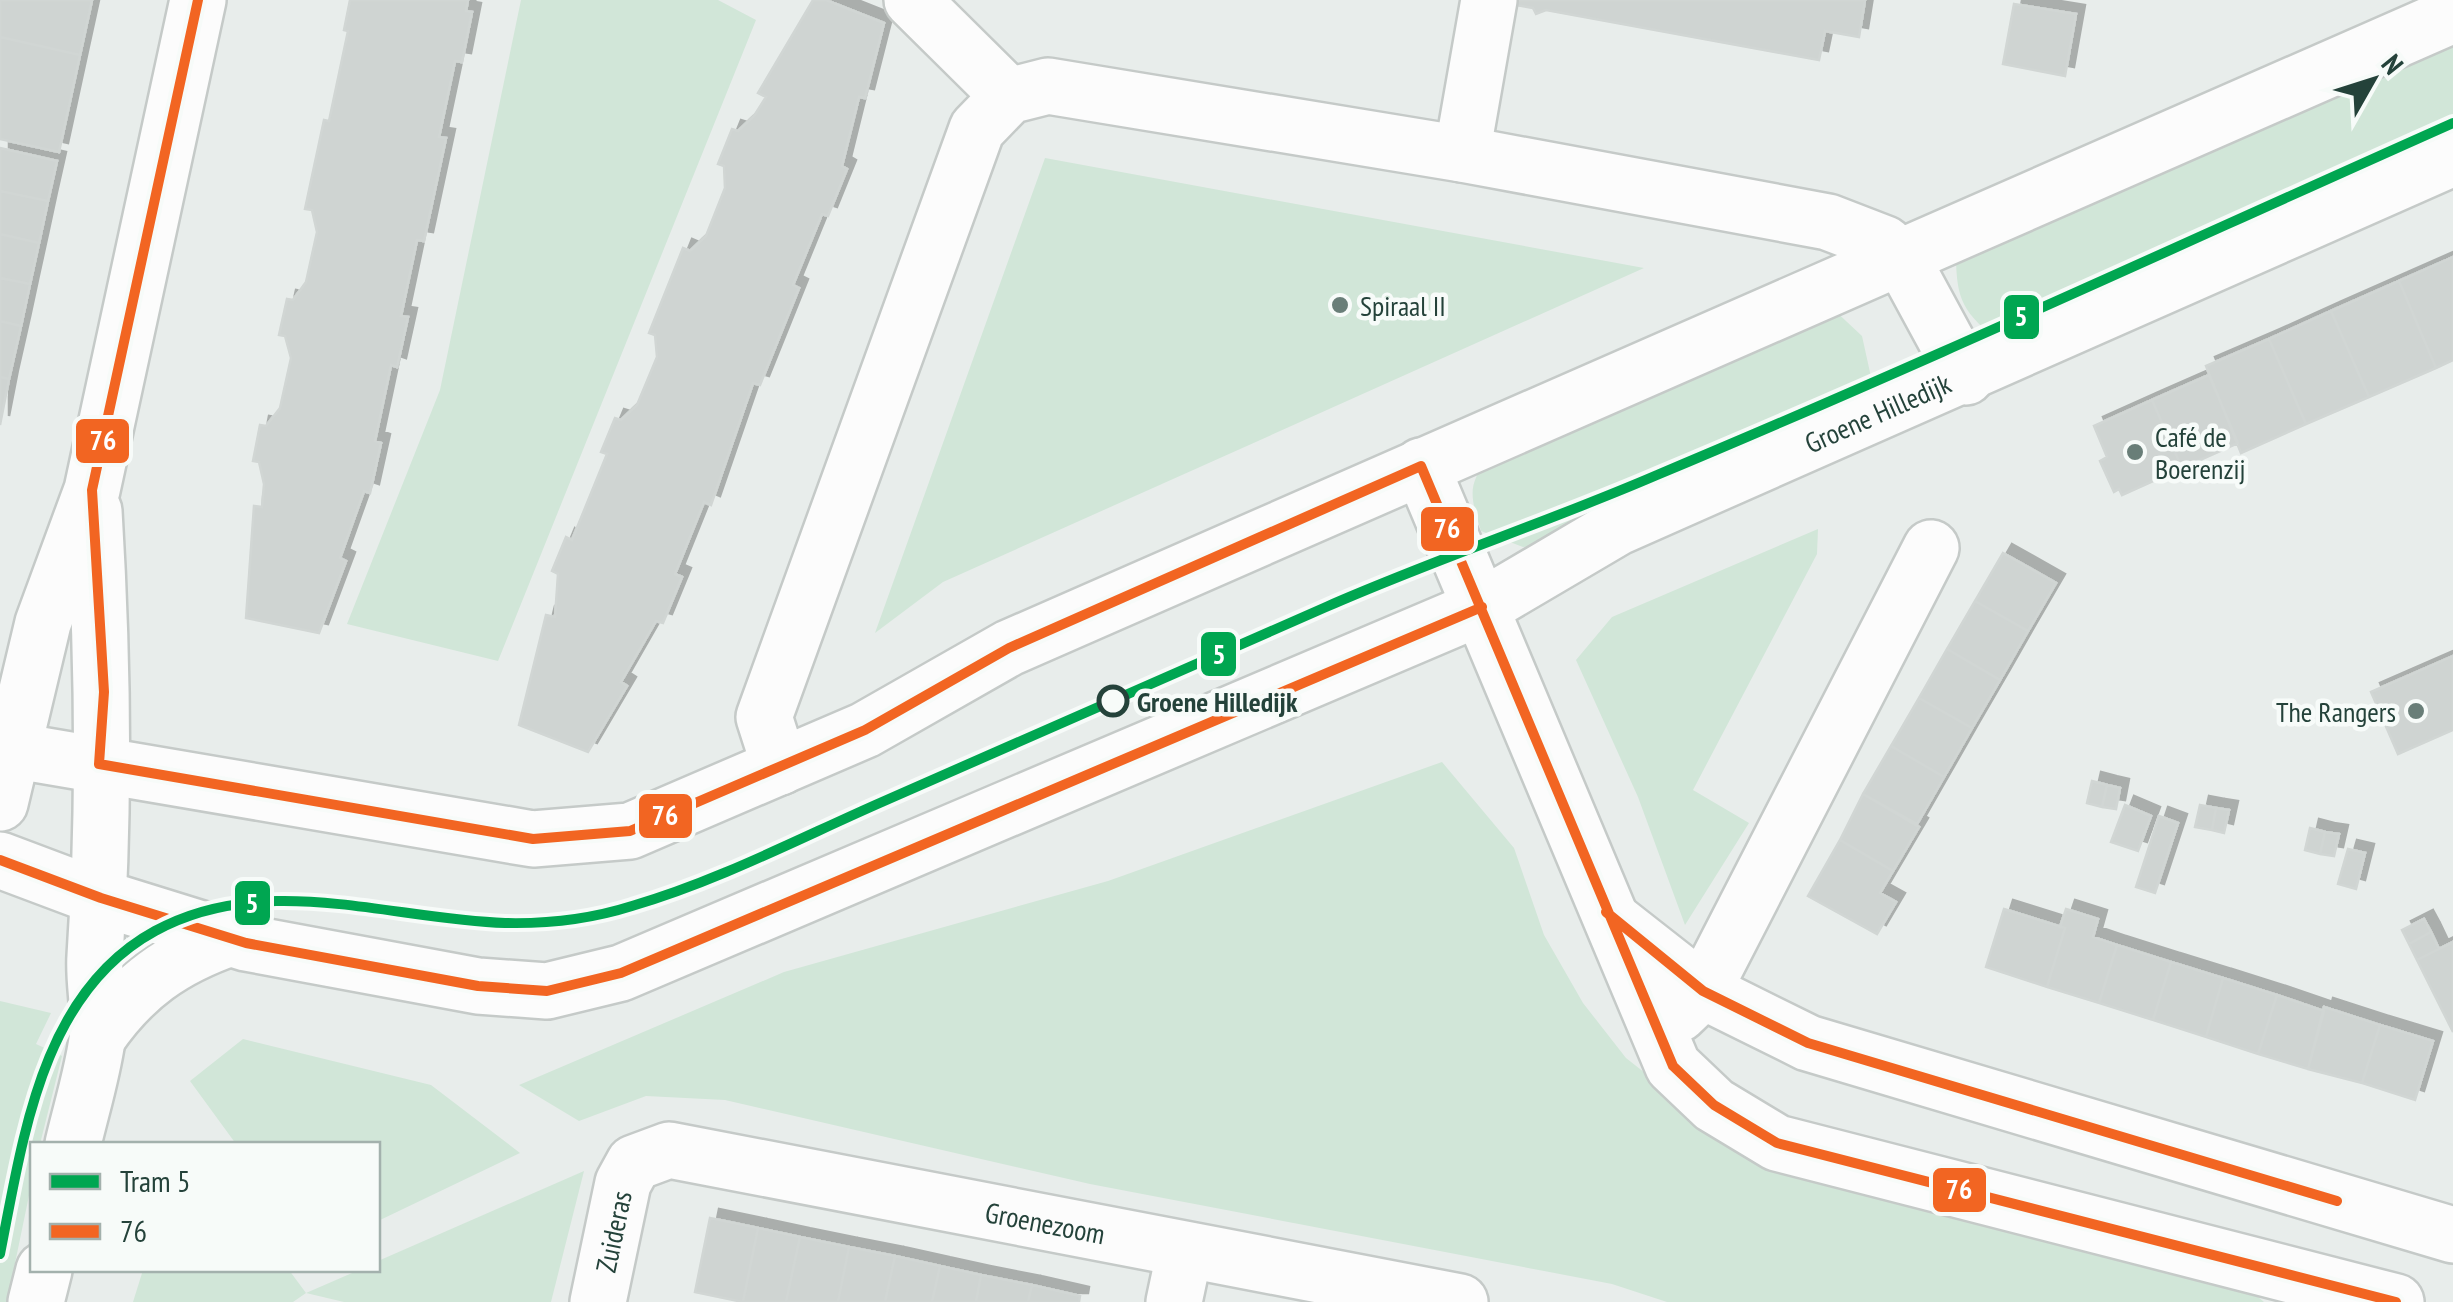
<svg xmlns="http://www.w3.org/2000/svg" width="2453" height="1302" font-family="'PT Sans Narrow',sans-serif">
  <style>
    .green { fill: #d1e6d8 }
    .building { fill: #cfd4d2; stroke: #d1d6d4; stroke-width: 2.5; filter: url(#shadow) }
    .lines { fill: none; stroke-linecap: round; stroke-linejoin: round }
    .minor-casing { stroke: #c5cac8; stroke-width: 60 }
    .minor { stroke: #fcfcfc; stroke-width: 55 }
    .bus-1-casing { stroke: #f7fbf9; stroke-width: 18 }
    .bus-1 { stroke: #f26522; stroke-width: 10 }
    .tram-1-casing { stroke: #f7fbf9; stroke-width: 18 }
    .tram-1 { stroke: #00a651; stroke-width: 10 }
    .poi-dot { fill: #697e78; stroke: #f7fbf9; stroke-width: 4 }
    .stop-dot { fill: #f7fbf9; stroke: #24423a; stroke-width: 5 }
    .labels { text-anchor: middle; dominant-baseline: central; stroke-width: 9; stroke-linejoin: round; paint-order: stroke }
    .poi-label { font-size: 28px; fill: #24423a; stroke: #f7fbf9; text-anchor: start }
    .street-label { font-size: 28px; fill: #24423a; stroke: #f7fbf9 }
    .stop-label { font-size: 28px; font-weight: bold; fill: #24423a; stroke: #f7fbf9; text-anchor: start }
    .line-badge { stroke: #f7fbf9; stroke-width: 4 }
    .badge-label { font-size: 28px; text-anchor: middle; font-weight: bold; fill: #fff }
  </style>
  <defs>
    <filter id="shadow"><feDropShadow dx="9" dy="-9" stdDeviation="0" flood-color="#0004"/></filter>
  </defs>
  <rect width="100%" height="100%" fill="#e8edeb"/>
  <path class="green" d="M521,0H718L756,20L498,661L347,624L440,390Z
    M2453,31V142L2000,343C1963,311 1956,302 1956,252Z
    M1045,158L1644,268L943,582L875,633Z
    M1830,306L1862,336L1875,395L1541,545L1523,547L1481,531C1471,498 1466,485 1489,458Z
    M1818,529L1817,554L1693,790L1749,823L1685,925L1638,797L1576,660L1612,617Z
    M1442,762L1514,848L1544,935L1583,1003L1626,1058L1673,1095L2237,1279L2264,1302H1667L1612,1284L1090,1184L725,1100L646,1096L579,1121L519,1085L784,972L1108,881Z
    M0,1001L51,1013L36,1044L62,1056L40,1144H32V1181L7,1302H0Z
    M243,1039L431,1085L520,1153L378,1221V1144H236L190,1081Z
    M584,1171L551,1302H344L306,1293L293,1302H133L143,1270H289L306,1293L359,1270H378V1261Z"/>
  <path class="building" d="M0,0H92L80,55L0,37Z
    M350,0H468L466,11L472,12L462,62L455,61L439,137L446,138L424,241L417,240L401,316L408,317L397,367L391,365L375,441L381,443L370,493L364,491L340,558L346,561L319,633L246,618L254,506L262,507L264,484L259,462L253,461L260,425L266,426L280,408L291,358L285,336L279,335L287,299L293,300L306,282L317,232L312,210L305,209L324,120L329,121L348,31L344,30Z
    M813,0H826L884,23L865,98L859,97L842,166L847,169L828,216L822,214L793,285L799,288L760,385L753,383L711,505L704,502L675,574L682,577L663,623L656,621L621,682L627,686L588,752L519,725L546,615L555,617L558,574L552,571L566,537L572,540L607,454L601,452L615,418L621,420L637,405L657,357L655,335L649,333L683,248L690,251L706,236L725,188L724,166L718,164L732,129L738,131L754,116L766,97L758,93Z
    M1486,0H1865L1859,37L1825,31L1819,60L1546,10L1536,14L1533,8Z
    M2014,4L2076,14L2065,76L2003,64Z
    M0,37L80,55L59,152L0,139Z
    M0,148L57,161L48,201L0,191Z
    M0,191L48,201L39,243L0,234Z
    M0,234L39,243L30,284L0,278Z
    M2453,257V360L2436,368L2399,281Z
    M0,278L30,284L21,326L0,321Z
    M2399,281L2436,368L2369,397L2331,311Z
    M2331,311L2369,397L2306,424L2269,339Z
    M0,321L21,326L9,379L0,377Z
    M2269,339L2306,424L2241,453L2206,366Z
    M2209,375L2238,443L2182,468L2152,400Z
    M0,377L9,379L0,425Z
    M2152,400L2182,468L2122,495L2119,489L2114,492L2100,461L2107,457L2094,426Z
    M2003,553L2056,583L2028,631L1975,601Z
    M1975,601L2028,631L2000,680L1947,649Z
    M1947,649L2000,680L1972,728L1919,698Z
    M2453,656V730L2398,754L2371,692Z
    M1919,698L1972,728L1944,777L1891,746Z
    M1891,746L1944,777L1917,824L1863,794Z
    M2092,781L2107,785L2102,807L2087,803Z
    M2107,785L2120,788L2116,809L2102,807Z
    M1863,794L1919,827L1893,871L1840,840Z
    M2125,805L2151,816L2138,851L2111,842Z
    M2200,805L2216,808L2212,830L2195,827Z
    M2216,808L2229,810L2224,833L2212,830Z
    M2159,816L2178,823L2155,893L2136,887Z
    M2310,828L2325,832L2320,854L2305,850Z
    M2325,832L2339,834L2334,856L2320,854Z
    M1840,840L1893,871L1880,893L1896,902L1877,934L1808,896Z
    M2348,849L2365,853L2356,889L2338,884Z
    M2004,909L2065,928L2047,987L1986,967Z
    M2066,909L2098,919L2093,937L2117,945L2099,1003L2047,987L2065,928L2060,927Z
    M2424,919L2431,932L2409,944L2402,930Z
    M2431,932L2439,949L2417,960L2409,944Z
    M2453,942V1032L2417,960Z
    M2117,945L2171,962L2153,1020L2099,1003Z
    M2171,962L2223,978L2206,1037L2153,1020Z
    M2223,978L2277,995L2258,1054L2206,1037Z
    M2277,995L2324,1011L2308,1069L2258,1054Z
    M2324,1007L2380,1025L2362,1083L2308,1069Z
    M2380,1025L2433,1041L2415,1100L2362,1083Z
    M710,1218L758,1228L743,1302L695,1292Z
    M758,1228L800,1237L786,1302H743Z
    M800,1237L849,1247L838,1302H786Z
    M849,1247L895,1256L885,1302H838Z
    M895,1256L940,1266L932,1302H885Z
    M940,1266L981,1275L976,1302H932Z
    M981,1275L1032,1285L1028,1302H976Z
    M1032,1285L1080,1296L1079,1302H1028Z"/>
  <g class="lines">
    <g class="minor-casing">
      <g id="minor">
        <path d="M912,0L1009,96"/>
        <path d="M1462,154L1489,0"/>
        <path d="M1421,466L1673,1066L1714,1105L1777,1143L2396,1302"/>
        <path d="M0,748L533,839L630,831L865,730L1009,648L2453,15"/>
        <path d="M780,767L764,717L977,129L1009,96L1048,86L1462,154L1828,222L1885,244L1902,259L1966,377"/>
        <path d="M0,803L43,623L92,490L198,0"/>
        <path id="s1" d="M0,860L101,898L246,943L478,986L547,991L621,973L1482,607L1618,527L2453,158"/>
        <path d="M1615,922L1703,991L1808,1043L2453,1235"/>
        <path d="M1679,1014L1703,991L1931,548"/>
        <path d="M98,1037C133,986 173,958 231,938"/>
        <path d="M73,1144C81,1110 92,1075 97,1040C101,1013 93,983 95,956C105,807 103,660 94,511"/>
        <path d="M36,1302L44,1270"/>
        <path id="s2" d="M598,1302L623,1183L634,1163L669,1150L1460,1302"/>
        <path d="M1174,1302L1185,1250"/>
      </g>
    </g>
    <use href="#minor" class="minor"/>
    <g class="bus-1-casing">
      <path id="bus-1" d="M198,0L92,490L104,692L99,764L533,839L630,831L865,730L1009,648L1421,466L1673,1066L1714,1105L1777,1143L2396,1302
        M0,860L101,898L246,943L478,986L547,991L621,973L1482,607
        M1606,912L1703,991L1808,1043L2337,1201"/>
    </g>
    <use href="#bus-1" class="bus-1"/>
    <g class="tram-1-casing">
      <path id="tram-1" d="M0,1254C23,1139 41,993 155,931C264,871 389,919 505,923C548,924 591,919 632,906C718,881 800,838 882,802C1030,737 1178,672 1326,607C1435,559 1548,522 1657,475C1925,363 2188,241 2453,123"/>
    </g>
    <use href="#tram-1" class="tram-1"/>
  </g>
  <g class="poi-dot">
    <circle cx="1340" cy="305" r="10"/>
    <circle cx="2135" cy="452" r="10"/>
    <circle cx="2416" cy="711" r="10"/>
  </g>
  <circle class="stop-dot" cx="1113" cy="701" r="14"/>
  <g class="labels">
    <g class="poi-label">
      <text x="1360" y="305">Spiraal II</text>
      <text x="2155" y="436">Café de<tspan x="2155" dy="32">Boerenzij</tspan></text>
      <text x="2396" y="711" text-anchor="end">The Rangers</text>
    </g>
    <g class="street-label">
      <text stroke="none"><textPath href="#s1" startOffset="2018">Groene Hilledijk</textPath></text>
      <text stroke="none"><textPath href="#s2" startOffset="565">Groenezoom</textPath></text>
      <text stroke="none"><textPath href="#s2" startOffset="72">Zuideras</textPath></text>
    </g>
    <g class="stop-label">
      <text x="1137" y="701">Groene Hilledijk</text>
    </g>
  </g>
  <g class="line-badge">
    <rect x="2002" y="293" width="39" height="48" rx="10" fill="#00a651"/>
    <rect x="74" y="417" width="57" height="48" rx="10" fill="#f26522"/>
    <rect x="1419" y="505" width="57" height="48" rx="10" fill="#f26522"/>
    <rect x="1199" y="630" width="39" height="48" rx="10" fill="#00a651"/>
    <rect x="637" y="792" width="57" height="48" rx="10" fill="#f26522"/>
    <rect x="233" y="879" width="39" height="48" rx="10" fill="#00a651"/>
    <rect x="1931" y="1166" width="57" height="48" rx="10" fill="#f26522"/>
  </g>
  <g class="badge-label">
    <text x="2021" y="326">5</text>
    <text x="103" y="450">76</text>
    <text x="1447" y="538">76</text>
    <text x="1219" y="664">5</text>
    <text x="665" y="825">76</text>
    <text x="252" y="913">5</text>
    <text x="1959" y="1199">76</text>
  </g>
  <rect x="30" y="1142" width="350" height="130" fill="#f7fbf9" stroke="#a3b1ad" stroke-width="2.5"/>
  <rect x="50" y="1174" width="50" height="15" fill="#00a651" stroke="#a3b1ad" stroke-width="2.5"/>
  <text x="120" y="1192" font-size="30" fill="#24423a">Tram 5</text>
  <rect x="50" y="1224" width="50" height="15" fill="#f26522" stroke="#a3b1ad" stroke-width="2.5"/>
  <text x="120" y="1242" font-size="30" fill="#24423a">76</text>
  <g transform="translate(2373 80) rotate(51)" stroke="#f7fbf9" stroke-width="8" paint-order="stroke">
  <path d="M0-8L18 38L0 25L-18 38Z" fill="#24423a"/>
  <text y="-15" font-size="28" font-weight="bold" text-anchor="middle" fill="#24423a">N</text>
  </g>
</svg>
